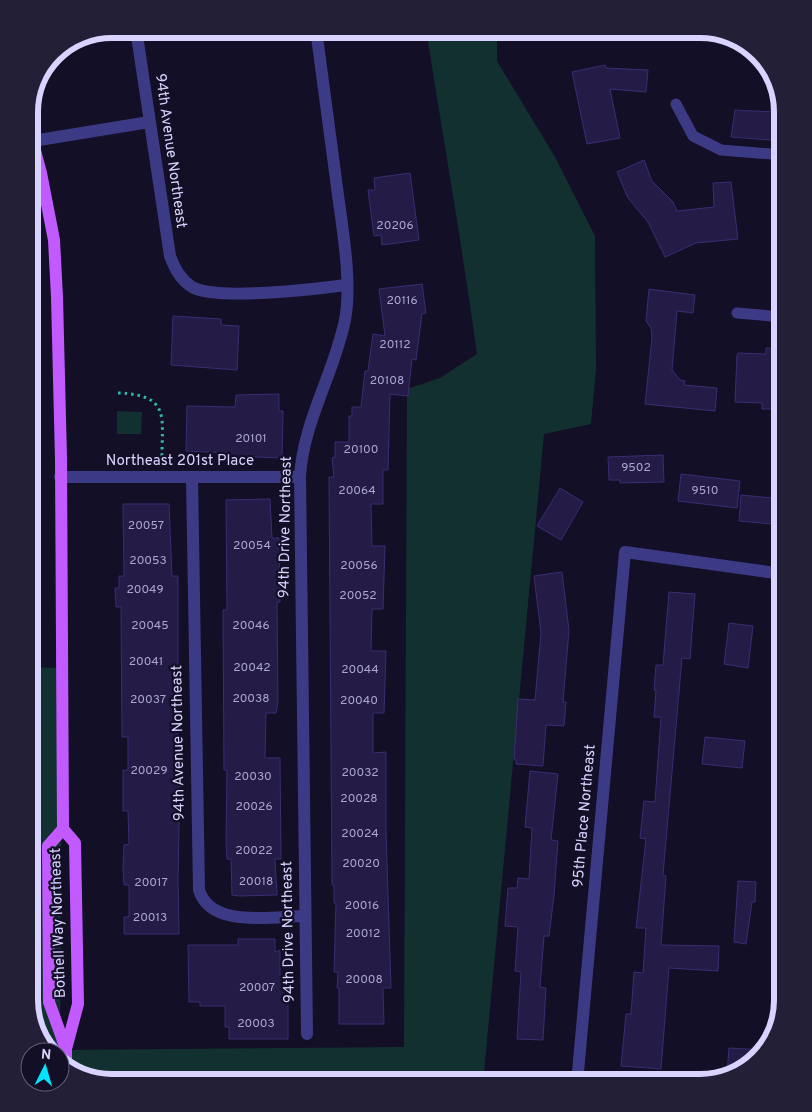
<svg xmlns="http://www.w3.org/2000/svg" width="812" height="1112" font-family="Overpass,sans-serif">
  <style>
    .green { fill: #12302f }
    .building { fill: #241b47; stroke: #3b2d73 }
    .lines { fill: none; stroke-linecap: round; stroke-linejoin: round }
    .path { stroke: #2fb8b0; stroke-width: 3; stroke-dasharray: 2.5 4; stroke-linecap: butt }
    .lane { stroke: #3d3a85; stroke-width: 11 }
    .street { stroke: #3d3a85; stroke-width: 12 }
    .primary { stroke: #c25bff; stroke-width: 12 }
    .labels { text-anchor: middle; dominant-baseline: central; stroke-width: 4.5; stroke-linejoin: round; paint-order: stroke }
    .number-label { font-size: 12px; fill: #aca6d1 }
    .street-label { font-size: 15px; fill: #d9d4ff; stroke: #130f26 }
    .rim { fill: none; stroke: #d9d4ff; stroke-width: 6 }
  </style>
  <rect width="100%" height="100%" fill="#130f26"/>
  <path class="green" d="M426,29H497V61L555,157L595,236L596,369L591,424L544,434L483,1083H106L70,1072L60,1052H50L40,1042L29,1001V667L62,668L60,1050L404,1047L407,389L440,378L477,354C462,245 443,137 426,29Z
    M117,411L142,412L141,434H117Z"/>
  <path class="building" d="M605,65L606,68L648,70L646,92L610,89L620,138L587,144L572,72Z
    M735,110L776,112V114L783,115V141L731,137Z
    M644,160L652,181L673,202L677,211L714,207L713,183L731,182L738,239L696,243L665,257L648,222L628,198L617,172Z
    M410,173L419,240L382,245L381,235L374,236L368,190H375L374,178Z
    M422,284L426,313L422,314L416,360L412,359L408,396L390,394L388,470H383V504H371L372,546H385L383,609H372L371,651H386L384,713H373V753L386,752V831L391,988H383L384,1024H339V988H337L338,972H334L336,903H334V885H332L329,477H334L332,458L335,457V442H349V416H352V407H361L365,371H368L373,334L385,336L379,289Z
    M649,289L695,295L693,313L677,311L672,370L680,380L685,381L684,385L717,388L715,411L645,404L652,338L651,328L646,321Z
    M173,316L221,319V325L239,326L237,370L171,365Z
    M766,348L783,349V409H762V403L735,402L737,355L738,353L766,354Z
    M279,394V411H283L282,458L227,456V453L186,451L187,406L235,407L236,395Z
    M663,455L664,482L620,483V480H609L608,457Z
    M681,474L740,481L737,508L678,501Z
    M560,488L583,502L561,540L537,526Z
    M741,495L783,499V525L739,521Z
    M270,499L272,538H279L280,602H277L278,702L276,713H266L265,758H280L281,859H275L277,895L239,896L232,895L231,859H227L226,842L227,770H224L223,610H227L226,500Z
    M123,504H169L172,576H178V734H177L176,773H180L178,881L179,934H124V917H129V885H124L123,868L124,845L129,844L128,811H123V770H128V737H122L121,607H116L115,588H119V576H124Z
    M562,572L569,630L563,702H566L564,726L546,725L543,766L516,764V760L514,759L518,699L535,700L541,633L534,576Z
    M669,592L695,594L690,659L682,658L663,875L666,876L661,945L719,946L718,971L669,968L661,1069L621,1066L626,1014H631L634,972L643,973L646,928H636L646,839L640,838L644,801L655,802L661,717H654L656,690H654L656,665H663Z
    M729,623L753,626L748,668L724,664Z
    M705,737L745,741L742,768L702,764Z
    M530,771L558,774L551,840L558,841L554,895L549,936H544L540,987L546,988L543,1040L517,1039L521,972L515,971L518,927L505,926L508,888H517L518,878L529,879L532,828L525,827Z
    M738,881L756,882L755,902H752L746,944L734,942Z
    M238,939H275V952L280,950V976L284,975V990H288V1039H229V1027H225V1006H200V1002H189L188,945H238Z
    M729,1048L764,1050L742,1072L727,1076Z"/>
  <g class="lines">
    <path class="path" d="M118,393C173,395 161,419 162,463"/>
    <path class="lane" d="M676,104L693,136L721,150L783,155
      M737,313L783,317
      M41,1043L66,1049"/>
    <path class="street" d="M136,29L170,256C175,269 180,279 192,287C216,301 316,289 346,285
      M33,141L149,122
      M60,477H300
      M192,478L199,890C211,929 273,916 305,916
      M307,1034L300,477C303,422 334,374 345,320C352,284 343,232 338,195C331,140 323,84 316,29
      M577,1083L625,552L783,574"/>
    <path class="primary" d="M29,128L41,173L54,240L57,297L61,459L63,829L75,843L78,1004L66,1049V1068
      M63,829L48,846L49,1002L66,1049"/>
  </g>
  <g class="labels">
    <g class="number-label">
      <text x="395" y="226">20206</text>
      <text x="402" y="301">20116</text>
      <text x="395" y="345">20112</text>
      <text x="387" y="381">20108</text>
      <text x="251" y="439">20101</text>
      <text x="361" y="450">20100</text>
      <text x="636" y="468">9502</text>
      <text x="357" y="491">20064</text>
      <text x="705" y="491">9510</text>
      <text x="146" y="526">20057</text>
      <text x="252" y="546">20054</text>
      <text x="148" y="561">20053</text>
      <text x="359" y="566">20056</text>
      <text x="145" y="590">20049</text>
      <text x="358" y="596">20052</text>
      <text x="150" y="626">20045</text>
      <text x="251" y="626">20046</text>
      <text x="146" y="662">20041</text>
      <text x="252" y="668">20042</text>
      <text x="360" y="670">20044</text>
      <text x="251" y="699">20038</text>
      <text x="148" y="700">20037</text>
      <text x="359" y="701">20040</text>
      <text x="149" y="771">20029</text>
      <text x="360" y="773">20032</text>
      <text x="253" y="777">20030</text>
      <text x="359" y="799">20028</text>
      <text x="254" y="807">20026</text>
      <text x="360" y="834">20024</text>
      <text x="254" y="851">20022</text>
      <text x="361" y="864">20020</text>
      <text x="256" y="882">20018</text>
      <text x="151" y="883">20017</text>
      <text x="362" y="906">20016</text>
      <text x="150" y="918">20013</text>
      <text x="363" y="934">20012</text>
      <text x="364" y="980">20008</text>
      <text x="257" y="988">20007</text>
      <text x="256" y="1024">20003</text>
    </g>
    <g class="street-label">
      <text transform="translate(170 151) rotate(82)">94th Avenue Northeast</text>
      <text x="180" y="461">Northeast 201st Place</text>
      <text transform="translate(286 527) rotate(-89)">94th Drive Northeast</text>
      <text transform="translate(179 743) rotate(-91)">94th Avenue Northeast</text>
      <text transform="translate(585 816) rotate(-85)">95th Place Northeast</text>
      <text transform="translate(59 923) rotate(-92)">Bothell Way Northeast</text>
      <text transform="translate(289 932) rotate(-91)">94th Drive Northeast</text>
    </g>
  </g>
  <path d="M0 0H812V1112H0ZM112 38H700A74 74 0 0 1 774 112V1000A74 74 0 0 1 700 1074H112A74 74 0 0 1 38 1000V112A74 74 0 0 1 112 38Z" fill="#231f37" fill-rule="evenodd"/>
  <path class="rim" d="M112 38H700A74 74 0 0 1 774 112V1000A74 74 0 0 1 700 1074H112A74 74 0 0 1 38 1000V112A74 74 0 0 1 112 38Z"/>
  <g transform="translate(45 1067) rotate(5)"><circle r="24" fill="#130f26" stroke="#625e7d"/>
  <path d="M0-4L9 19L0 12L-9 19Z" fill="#00e5ff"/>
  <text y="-8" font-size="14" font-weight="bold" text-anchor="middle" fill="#d9d4ff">N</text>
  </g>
</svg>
